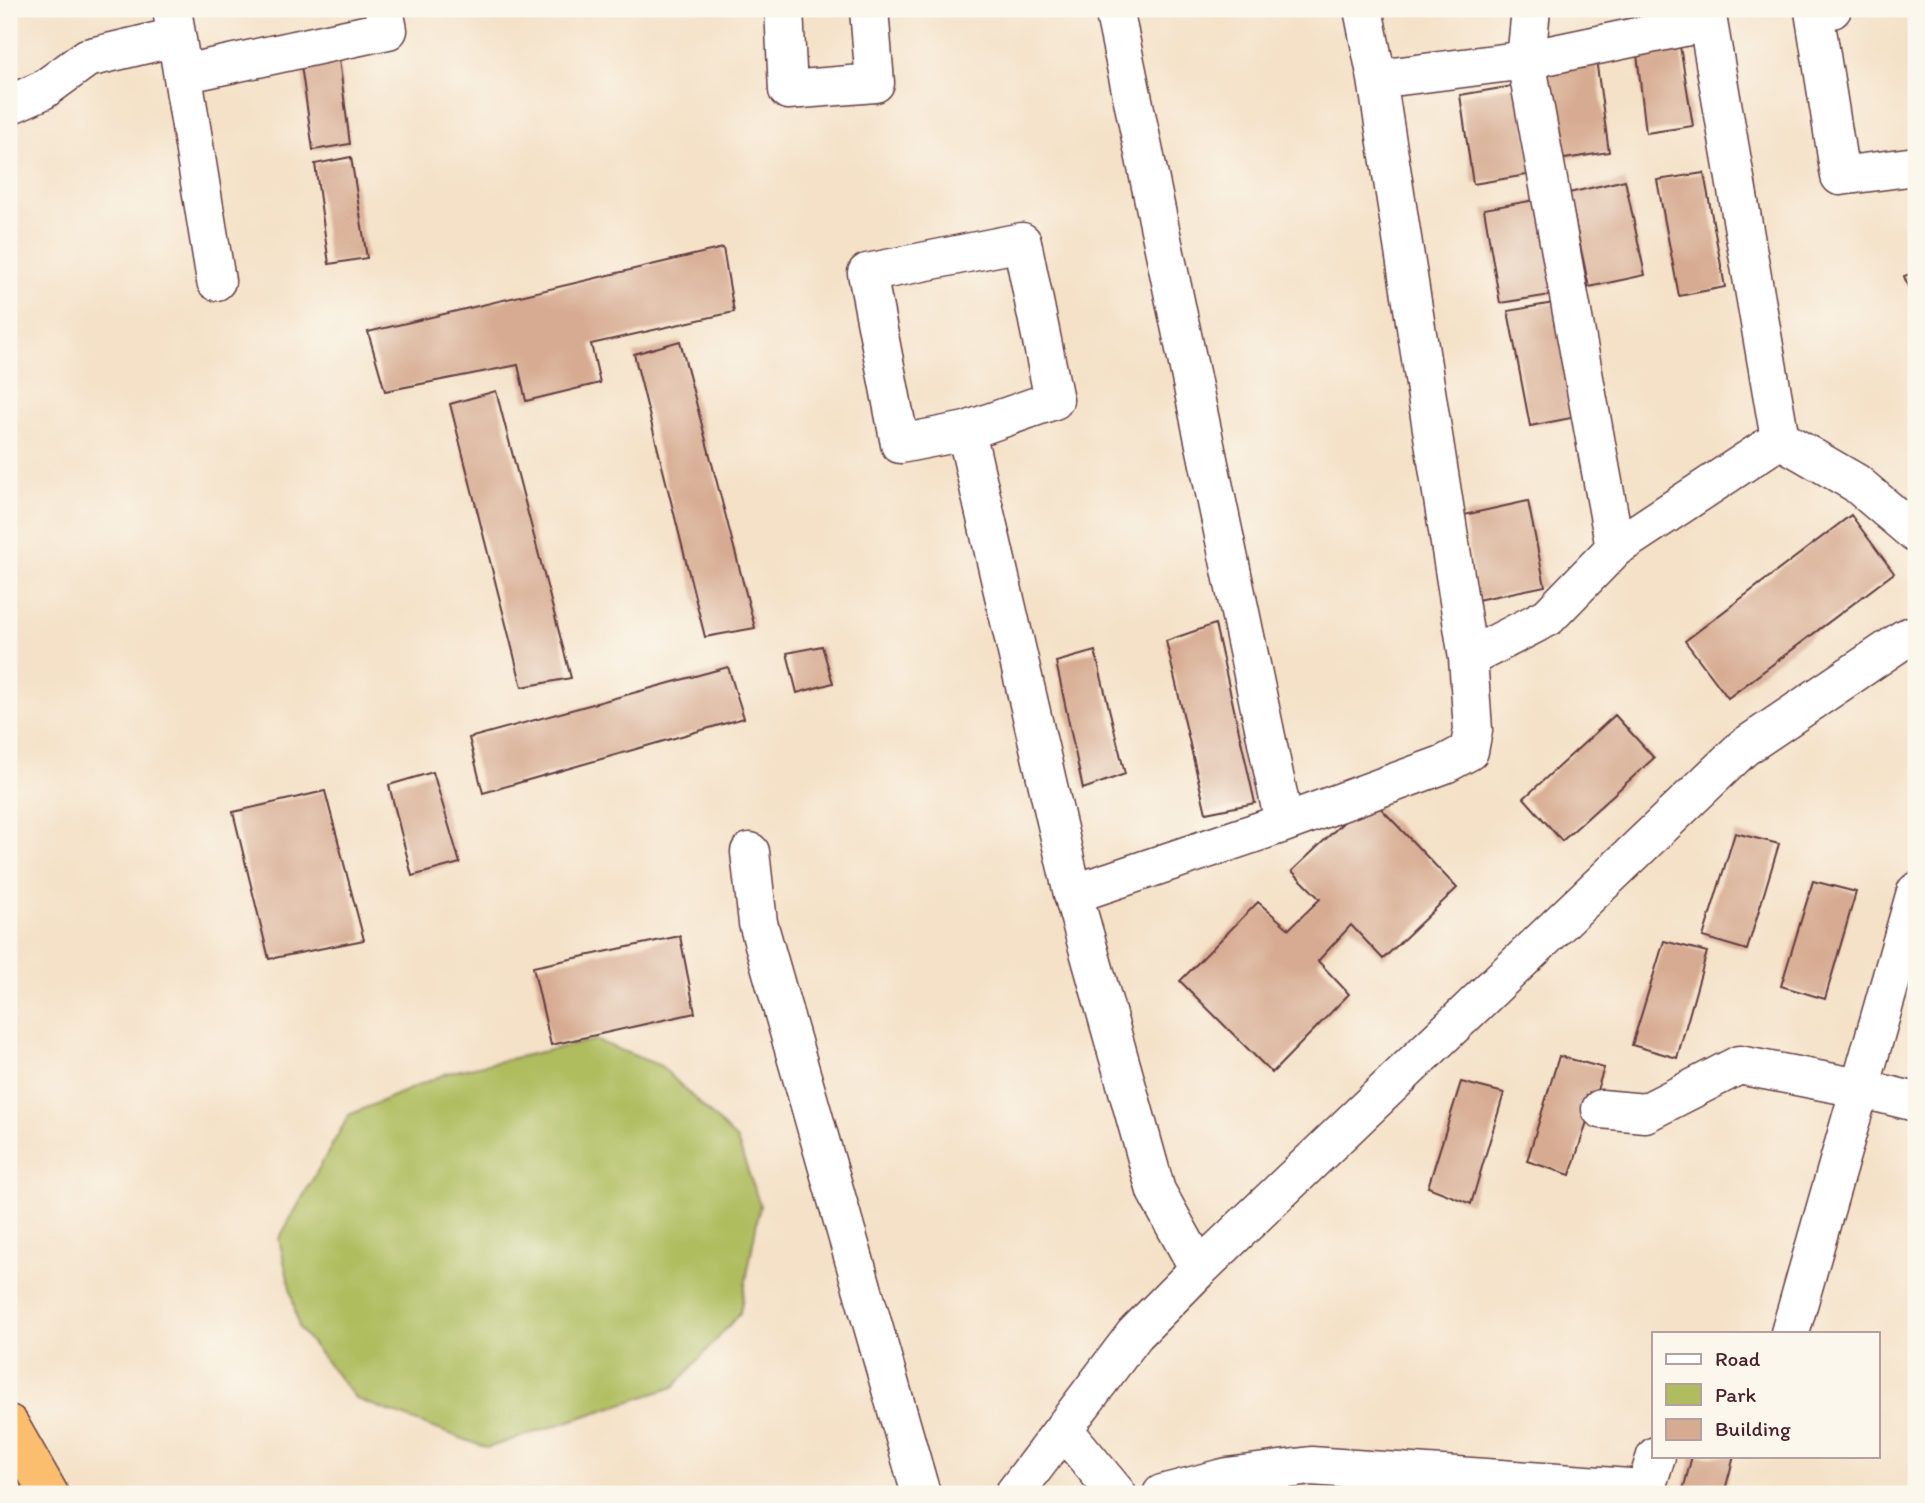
<svg xmlns="http://www.w3.org/2000/svg" width="1925" height="1503" font-family="Itim,sans-serif">
  <style>
    .green { fill: #afbd5f; stroke: #7c6e45; stroke-width: 2 }
    .building { fill: #d7ab91 }
    .lines { fill: none; stroke-linecap: round; stroke-linejoin: round }
    .minor-casing { stroke: #643c42; stroke-width: 41 }
    .highway-casing { stroke: #643c42; stroke-width: 41 }
    .minor { stroke: #fff; stroke-width: 38 }
    .highway { stroke: #fabe6e; stroke-width: 38 }
  </style>
  <rect width="100%" height="100%" fill="#fbf7ec"/>
  <filter id="ink" filterUnits="userSpaceOnUse"><feTurbulence type="fractalNoise" baseFrequency=".0143" numOctaves="2"/><feDisplacementMap in="SourceGraphic" scale="14" xChannelSelector="R" yChannelSelector="G"/><feConvolveMatrix kernelMatrix="1 2 1 2 8 2 1 2 1" color-interpolation-filters="sRGB"/></filter>
  <filter id="wash" filterUnits="userSpaceOnUse"><feTurbulence type="fractalNoise" baseFrequency=".00686" numOctaves="4" result="noise"/><feDisplacementMap in="SourceGraphic" scale="28" xChannelSelector="R" yChannelSelector="G"/><feGaussianBlur stdDeviation="1.57" result="paint"/><feColorMatrix in="noise" values="0 0 0 0 0 0 0 0 0 0 0 0 0 0 0 0 0 1.4 0 .05"/><feComposite in="paint" operator="in"/></filter>
  <g filter="url(#wash)">
    <rect width="100%" height="100%" fill="#f4e1c7"/>
    <path class="green" d="M595,1040L661,1066L737,1140L760,1205L740,1313L674,1387L487,1448L356,1399L299,1328L279,1239L349,1115L447,1073Z"/>
    <g id="blocks">
      <path class="building" d="M1679,40L1693,126L1646,133L1636,45Z
        M339,59L350,144L313,150L301,65Z
        M1596,59L1609,152L1558,160L1545,67Z
        M1519,85L1533,174L1473,184L1460,95Z
        M351,157L367,258L329,264L315,164Z
        M1704,173L1725,287L1679,296L1657,180Z
        M1625,180L1645,275L1589,287L1569,193Z
        M1541,199L1557,294L1500,303L1484,209Z
        M723,248L734,312L591,344L600,383L526,401L518,365L385,391L368,332Z
        M1916,272V307L1904,276Z
        M1554,303L1576,417L1530,426L1508,311Z
        M680,341L755,628L705,637L634,354Z
        M496,391L571,678L522,687L450,404Z
        M1528,501L1545,586L1477,600L1464,515Z
        M1851,515L1894,573L1728,698L1685,641Z
        M1215,624L1255,803L1206,813L1166,641Z
        M822,646L833,683L797,693L787,653Z
        M1095,651L1125,774L1083,789L1056,662Z
        M728,667L744,718L483,793L469,738Z
        M1615,715L1654,758L1562,841L1524,798Z
        M433,772L460,863L412,876L389,785Z
        M325,791L364,940L269,959L233,812Z
        M1370,797L1457,888L1383,959L1351,925L1318,961L1349,994L1272,1073L1180,981L1258,902L1289,929L1320,899L1292,871Z
        M1735,833L1779,844L1747,950L1703,937Z
        M1813,881L1856,892L1825,999L1781,986Z
        M680,936L695,1013L551,1045L533,967Z
        M1664,941L1707,952L1677,1058L1632,1045Z
        M1559,1056L1604,1068L1570,1175L1527,1161Z
        M1461,1082L1504,1093L1471,1204L1428,1187Z
        M1692,1456H1734L1724,1494H1682Z"/>
    </g>
  </g>
  <g filter="url(#ink)">
    <use href="#blocks" fill-opacity="0" stroke="#643c42" stroke-width="2"/>
    <g class="lines">
      <g class="minor-casing">
        <path id="minor" d="M172,9L216,281
          M784,9L788,90L875,83L869,9
          M1114,9L1284,823
          M1531,9L1526,60L1615,548
          M1832,9L1814,11L1840,176L1916,166
          M183,74L388,30L384,9
          M1377,79L1526,60L1708,22L1780,439
          M9,105L43,90L87,58L176,37
          M966,431L1054,400L1022,242L867,273L900,444L966,431L1073,894L1156,1191L1199,1269
          M1468,658L1548,617L1615,548L1780,439L1856,483L1916,534
          M750,852L758,923L921,1494
          M1073,894L1284,823L1445,764L1469,751L1473,730L1468,658L1377,79L1363,9
          M1601,1109L1645,1113L1739,1065L1859,1088L1916,1102
          M1790,1333L1916,892
          M1063,1429L1117,1494
          M1014,1494L1135,1334L1199,1269L1743,748L1904,639L1916,634
          M1162,1494L1227,1477L1311,1466L1644,1489
          M1644,1494L1656,1456"/>
      </g>
      <g class="highway-casing">
        <path id="highway" d="M9,1424L49,1494"/>
      </g>
      <use href="#minor" class="minor"/>
      <use href="#highway" class="highway"/>
    </g>
  </g>
  <rect width="1925" height="1503" fill="none" stroke="#fbf7ec" stroke-width="35"/>
  <rect x="1652" y="1332" width="228" height="126" fill="#fbf7ec" stroke="#b4a19f" stroke-width="2"/>
  <rect x="1666" y="1354" width="35" height="10" fill="#ffffff" stroke="#b4a19f" stroke-width="2"/>
  <text x="1715" y="1366" font-size="21" fill="#4a1f2b">Road</text>
  <rect x="1666" y="1384" width="35" height="21" fill="#afbd5f" stroke="#b4a19f" stroke-width="2"/>
  <text x="1715" y="1402" font-size="21" fill="#4a1f2b">Park</text>
  <rect x="1666" y="1419" width="35" height="21" fill="#d7ab91" stroke="#b4a19f" stroke-width="2"/>
  <text x="1715" y="1436" font-size="21" fill="#4a1f2b">Building</text>
</svg>
